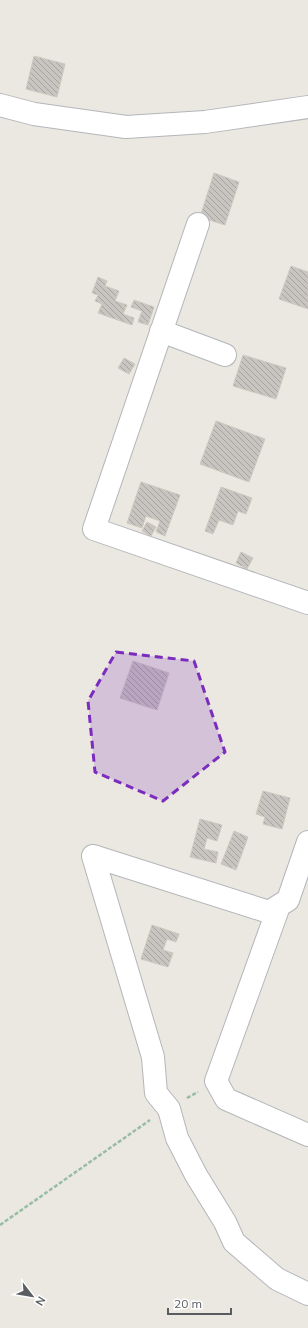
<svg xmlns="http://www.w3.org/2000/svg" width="308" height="1328" font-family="Mulish,sans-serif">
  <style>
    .building { fill: url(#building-back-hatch); stroke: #cec9c0 }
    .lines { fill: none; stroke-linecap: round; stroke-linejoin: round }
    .minor-casing { stroke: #b3b6ba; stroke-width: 24 }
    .path { stroke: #98bda2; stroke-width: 2.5; stroke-dasharray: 4 2; stroke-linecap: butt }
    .minor { stroke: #fff; stroke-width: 22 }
    .marked { fill: #7b2cbf; fill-opacity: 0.2; stroke: #7b2cbf; stroke-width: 3; stroke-dasharray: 8 5; stroke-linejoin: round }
  </style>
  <defs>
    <pattern id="building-back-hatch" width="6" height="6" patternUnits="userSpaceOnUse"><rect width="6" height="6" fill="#c8c4c0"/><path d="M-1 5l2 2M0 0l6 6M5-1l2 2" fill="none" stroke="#a5a29f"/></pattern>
  </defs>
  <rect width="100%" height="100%" fill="#eae8e0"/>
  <path class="building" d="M34,56L65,64L57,97L26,89Z
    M214,173L239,182L225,225L200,217Z
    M291,266L308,272V309L279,299Z
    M98,277L107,281L105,286L119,291L115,301L127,305L123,314L134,318L132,325L98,313L102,304L95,301L98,295L92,293Z
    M134,300L154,307L148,325L138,322L142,311L131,307Z
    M243,355L286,368L276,399L233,386Z
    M124,358L135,364L129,374L118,368Z
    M216,421L265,439L249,482L200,464Z
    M141,482L180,495L165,536L156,532L160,521L146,516L142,528L127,523Z
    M221,487L252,498L246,514L238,511L233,525L219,520L213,534L205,531Z
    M147,522L156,527L151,536L142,531Z
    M241,552L253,558L247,569L236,563Z
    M133,661L169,673L157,710L120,698Z
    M263,791L290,798L282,829L263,824L265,817L256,814Z
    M200,819L222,825L217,841L207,838L204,849L218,852L216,863L190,857Z
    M234,831L248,837L236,870L221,864Z
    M152,925L179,934L176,942L167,939L163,950L173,953L168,967L141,959Z"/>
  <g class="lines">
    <g class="minor-casing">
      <path id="minor" d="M0,105L34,114L126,127L205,122L308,107
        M198,224L94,529L308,603
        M161,331L225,355
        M93,856L153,1057L156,1093L169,1109L177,1138L196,1175L225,1222L234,1242L277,1279L308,1294
        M93,856L269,912L288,900L308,842
        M279,906L216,1081L226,1099L308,1135"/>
    </g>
    <path class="path" d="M187,1098L198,1092
      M0,1225L150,1120"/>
    <use href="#minor" class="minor"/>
  </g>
  <path class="marked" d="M116,652L194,661L225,752L163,801L95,772L88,701Z"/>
  <g transform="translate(32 1296) rotate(121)" stroke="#ffffff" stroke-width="3" paint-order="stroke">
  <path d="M0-3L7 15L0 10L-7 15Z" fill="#595c60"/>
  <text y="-6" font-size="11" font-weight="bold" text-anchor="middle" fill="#595c60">N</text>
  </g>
  <path d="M168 1308v6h63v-6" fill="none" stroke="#595c60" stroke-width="2"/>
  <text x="174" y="1308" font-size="12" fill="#595c60" stroke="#ffffff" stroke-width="3" paint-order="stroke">20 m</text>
</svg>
